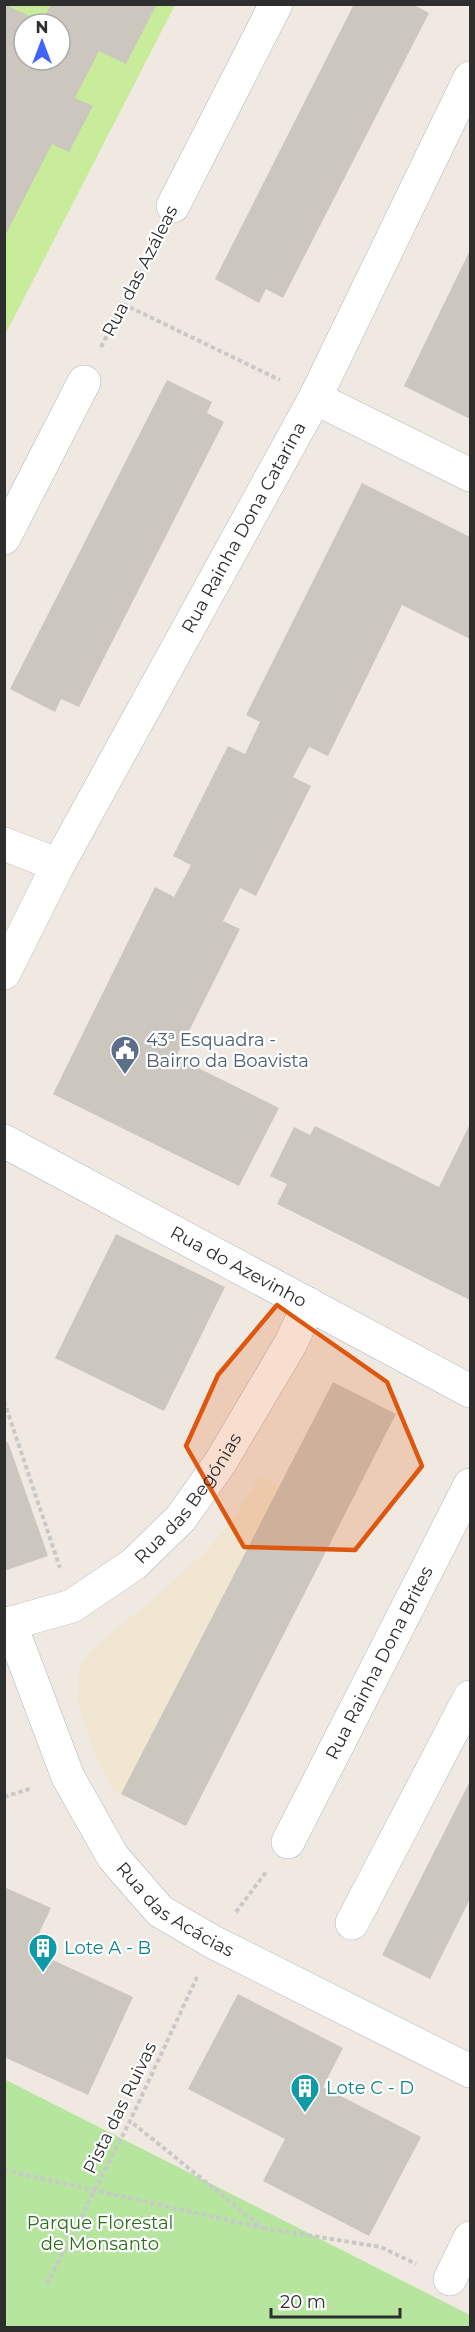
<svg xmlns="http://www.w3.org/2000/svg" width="475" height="2332" font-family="Montserrat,sans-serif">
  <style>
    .education { fill: #f0e6d1 }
    .green { fill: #b6e59e }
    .pitch { fill: #c9ec9a; fill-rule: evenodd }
    .building { fill: #cbc7bf; fill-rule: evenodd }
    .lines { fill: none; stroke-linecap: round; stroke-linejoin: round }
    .minor-casing { stroke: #b4b7c1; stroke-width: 34 }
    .path { stroke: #c9c9c9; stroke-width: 4; stroke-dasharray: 4.5 3; stroke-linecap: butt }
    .minor { stroke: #fff; stroke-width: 33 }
    .marked { fill: #df570e; fill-opacity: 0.2; stroke: #df570e; stroke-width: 4.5; stroke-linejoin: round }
    .labels { text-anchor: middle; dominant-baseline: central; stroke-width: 4.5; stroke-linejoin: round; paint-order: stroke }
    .street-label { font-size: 18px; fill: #2e2e2e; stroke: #fff }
    .service-label { font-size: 18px; fill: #4e5e75; stroke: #fff; text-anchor: start }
    .culture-label { font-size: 18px; fill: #0d838f; stroke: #fff; text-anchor: start }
    .park-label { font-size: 18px; fill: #2c6e1b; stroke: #fff }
  </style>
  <rect width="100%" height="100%" fill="#efe9e1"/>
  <path class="education" d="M260,1476L279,1486L121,1794L113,1790L92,1747L78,1703L79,1673L84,1660L93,1648L155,1598L209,1548L232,1520Z"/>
  <path class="green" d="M4,2079L470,2315V2327H5Z"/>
  <path class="pitch" d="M5,5H175L5,335ZM24,24H60V60H24Z"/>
  <path class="building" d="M4,4L42,22L51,4H157L126,64L99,51L75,98L93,106L69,152L52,144L4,238ZM24,24H60V60H24Z
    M354,4H412L429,13L283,298L266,289L259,303L215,279Z
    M470,250V419L404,386Z
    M167,380L212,402L207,413L224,422L79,707L61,699L55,712L10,689Z
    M362,483L470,537V639L402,605L328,756L309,747L293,777L311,786L256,896L240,888L223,921L240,929L176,1057L279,1108L239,1186L53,1094L155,887L174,897L182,882L191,865L173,856L228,746L245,754L260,722L246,715Z
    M470,1124V1300L277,1204L287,1184L270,1176L294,1127L310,1135L315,1126L439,1187Z
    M116,1234L225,1287L164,1411L55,1358Z
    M333,1382L396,1414L186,1826L121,1794Z
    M8,1442L48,1556L4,1571V1443Z
    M470,1781V1899L430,1979L382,1955Z
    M4,1887L51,1908L31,1950L133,1997L88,2095L4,2057Z
    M238,1994L343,2048L323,2087L421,2137L369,2236L263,2181L285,2139L188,2089Z"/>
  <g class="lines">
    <g class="minor-casing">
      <g id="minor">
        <path d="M173,206L276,4"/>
        <path d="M315,398L470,475"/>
        <path d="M4,538L84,382"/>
        <path d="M4,844L58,865"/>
        <path id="s1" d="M4,973L58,865L315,398L470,78"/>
        <path id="s2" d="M4,1141L470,1391"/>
        <path id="s3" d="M10,1623L68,1777L113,1857L160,1911L213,1942L470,2071"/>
        <path id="s4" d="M4,1625L72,1606L134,1564L181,1518L220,1463L291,1343L309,1304"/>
        <path id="s5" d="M288,1842L470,1485"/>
        <path d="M352,1923L470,1697"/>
        <path d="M450,2279L470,2238"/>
      </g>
    </g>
    <path class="path" d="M123,304L280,380
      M101,347L157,239
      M4,1401L60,1568
      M4,1797L32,1788
      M236,1912L266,1872
      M4,2170L263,2228L130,2121
      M263,2228L381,2247L416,2264
      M47,2284L130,2121L197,1977"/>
    <use href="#minor" class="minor"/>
  </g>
  <path class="marked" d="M277,1305L387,1382L422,1466L355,1550L244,1547L186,1446L218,1375Z"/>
  <defs>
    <g id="civic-pin" transform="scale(1.5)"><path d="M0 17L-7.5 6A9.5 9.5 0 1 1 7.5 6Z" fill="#5c6f8a" stroke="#fff"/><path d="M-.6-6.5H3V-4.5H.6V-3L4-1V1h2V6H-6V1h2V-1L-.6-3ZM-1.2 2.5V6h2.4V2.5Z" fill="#fff"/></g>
    <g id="building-pin" transform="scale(1.5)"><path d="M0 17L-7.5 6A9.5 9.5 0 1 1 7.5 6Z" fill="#0f9aa8" stroke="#fff"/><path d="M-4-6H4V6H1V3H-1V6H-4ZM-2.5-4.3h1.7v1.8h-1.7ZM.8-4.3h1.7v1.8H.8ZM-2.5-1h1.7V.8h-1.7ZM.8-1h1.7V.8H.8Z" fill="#fff"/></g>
  </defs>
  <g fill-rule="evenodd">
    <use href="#civic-pin" x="125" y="1050"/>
    <use href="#building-pin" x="43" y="1948"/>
    <use href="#building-pin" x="305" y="2088"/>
  </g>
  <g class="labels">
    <g class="street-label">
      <text transform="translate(140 271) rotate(-63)">Rua das Azáleas</text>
      <text stroke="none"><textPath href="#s1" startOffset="506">Rua Rainha Dona Catarina</textPath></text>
      <text stroke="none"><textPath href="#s2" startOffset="266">Rua do Azevinho</textPath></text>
      <text stroke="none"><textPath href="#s4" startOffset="231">Rua das Begónias</textPath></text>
      <text stroke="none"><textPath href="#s5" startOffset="201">Rua Rainha Dona Brites</textPath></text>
      <text stroke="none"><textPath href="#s3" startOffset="339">Rua das Acácias</textPath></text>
      <text transform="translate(120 2108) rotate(-64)">Pista das Ruivas</text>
    </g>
    <g class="service-label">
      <text x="146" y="1040">43ª Esquadra -<tspan x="146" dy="21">Bairro da Boavista</tspan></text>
    </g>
    <g class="culture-label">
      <text x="64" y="1948">Lote A - B</text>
      <text x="326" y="2088">Lote C - D</text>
    </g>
    <g class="park-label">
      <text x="100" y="2223">Parque Florestal<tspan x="100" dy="21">de Monsanto</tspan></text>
    </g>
  </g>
  <rect width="475" height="2332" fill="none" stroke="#2e2e2e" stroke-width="12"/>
  <g transform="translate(42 42)"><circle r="28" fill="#ffffff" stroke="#ababab" stroke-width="1.5"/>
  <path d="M0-4.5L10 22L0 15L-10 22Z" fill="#4264fb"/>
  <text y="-9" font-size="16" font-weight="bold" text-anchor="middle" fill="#2e2e2e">N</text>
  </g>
  <path d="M271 2308v9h129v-9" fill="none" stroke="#2e2e2e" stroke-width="3"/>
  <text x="280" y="2308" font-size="18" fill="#2e2e2e" stroke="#ffffff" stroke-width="4.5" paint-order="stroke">20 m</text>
</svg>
